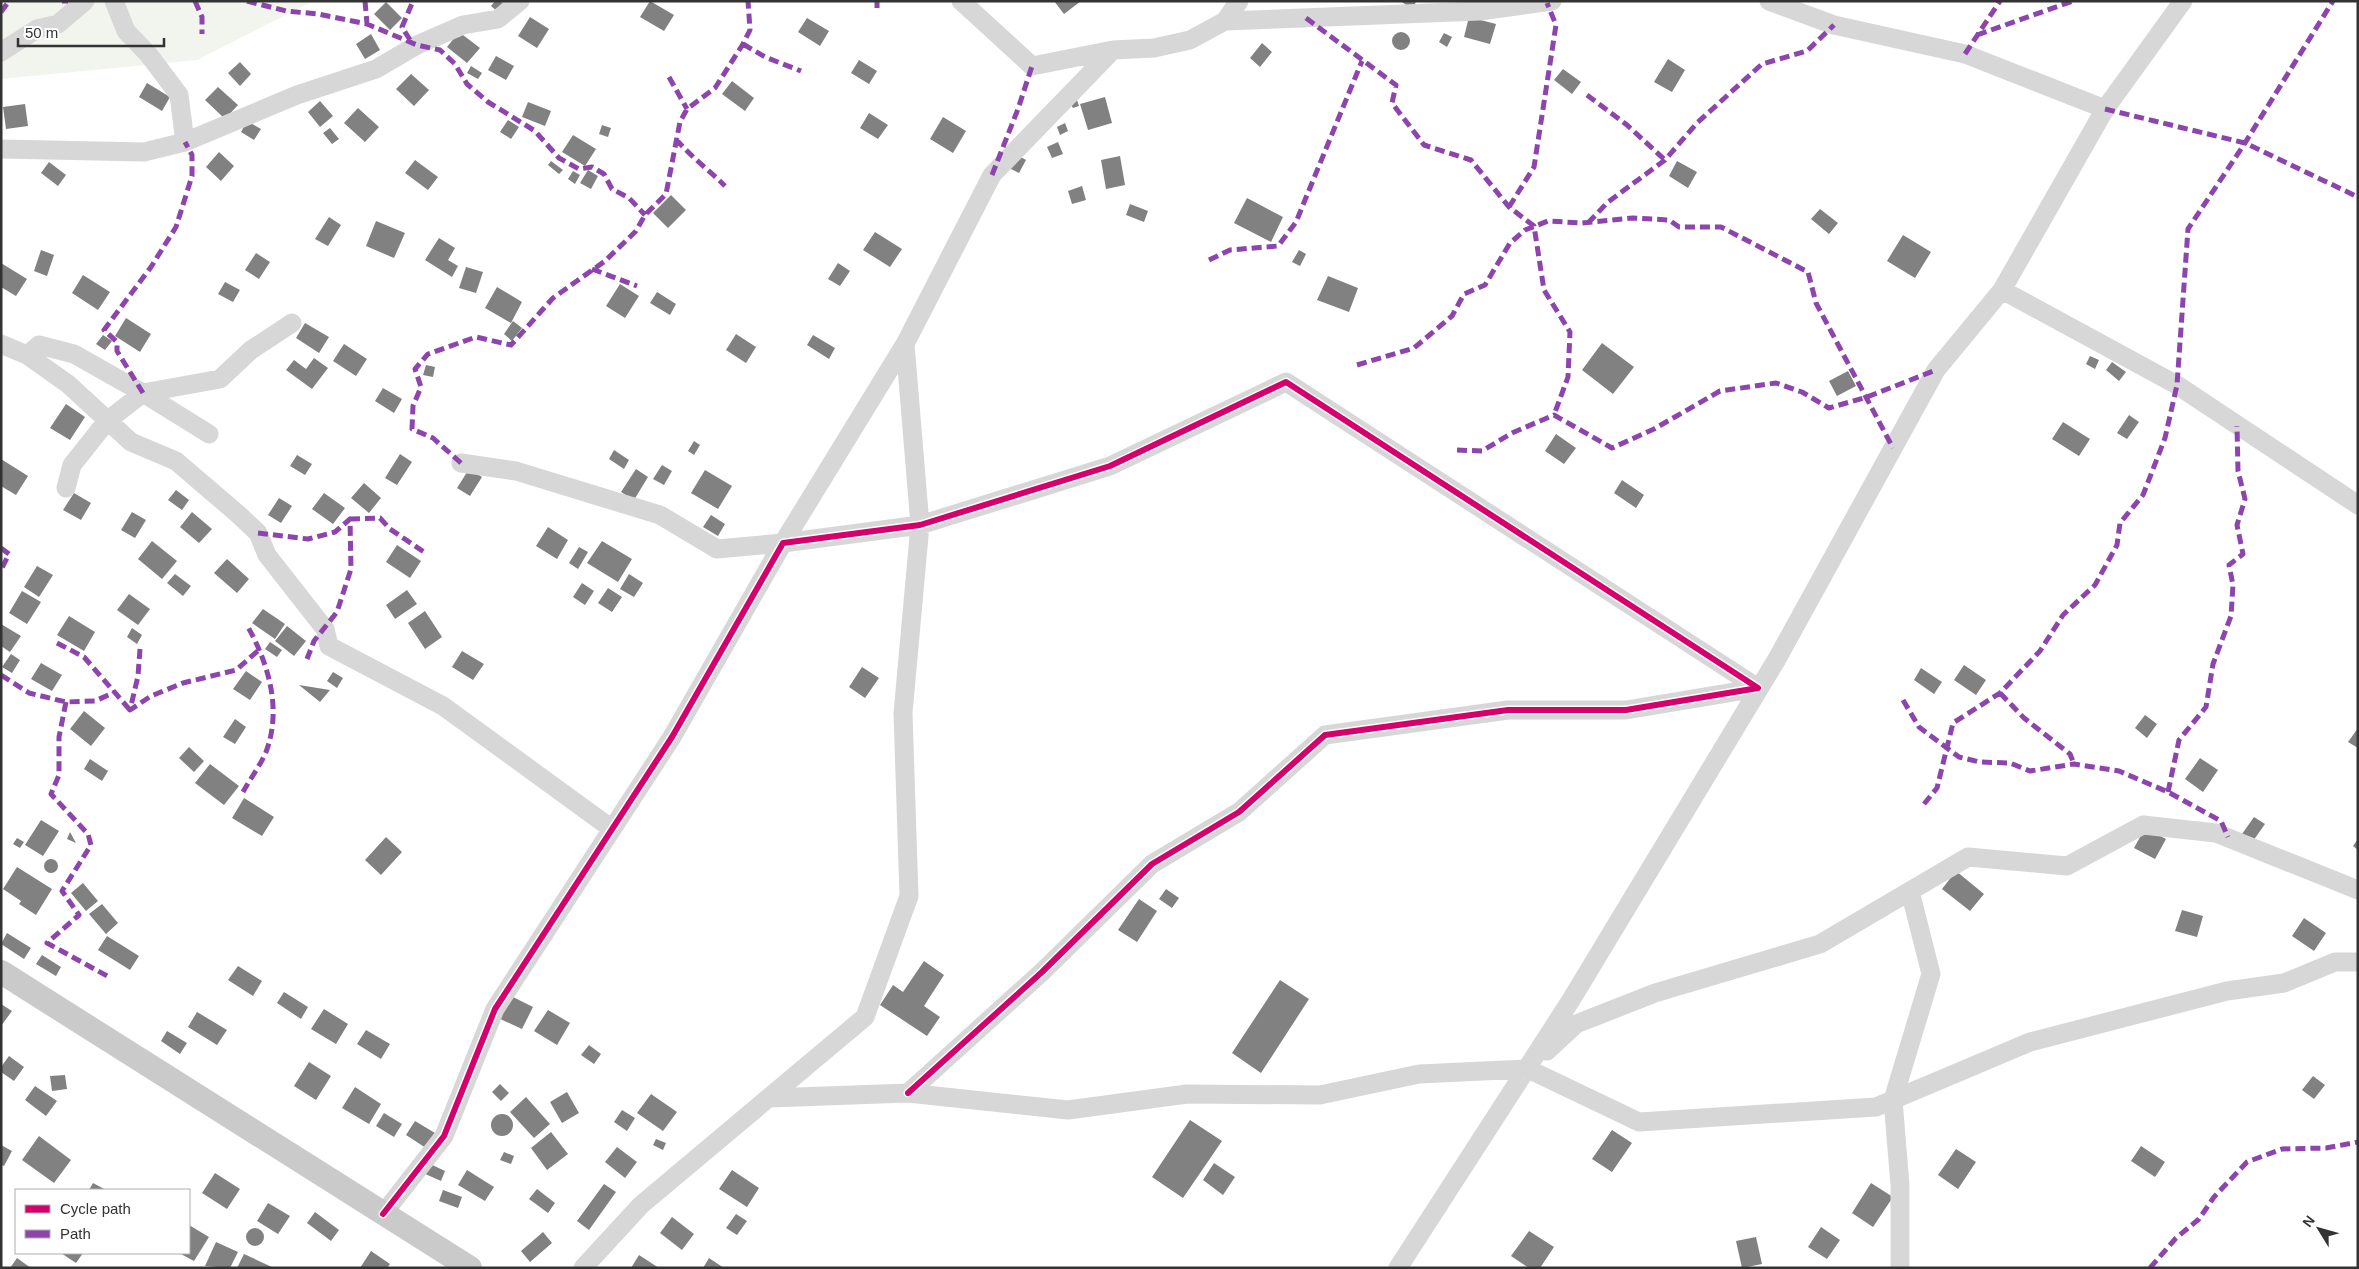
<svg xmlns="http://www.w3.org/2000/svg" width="2359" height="1269" font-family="Arial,sans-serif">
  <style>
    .green { fill: #f1f5ed }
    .building { fill: #818181 }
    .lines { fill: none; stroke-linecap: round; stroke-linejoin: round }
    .minor { stroke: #d7d7d7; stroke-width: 19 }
    .major { stroke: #cacaca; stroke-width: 24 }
    .quiet { stroke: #8e44ad; stroke-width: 5; stroke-dasharray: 10 5; stroke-linecap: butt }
    .cycleway-casing { stroke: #fff; stroke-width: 9 }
    .cycleway { stroke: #d6006c; stroke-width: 6 }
  </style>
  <rect width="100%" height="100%" fill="#fff"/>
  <path class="green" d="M1,1H313L197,60L1,79Z"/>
  <path class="building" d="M495,1L505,3L498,12L491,6Z
    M650,1L674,15L664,31L640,17Z
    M1054,1H1081L1064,14Z
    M1401,1H1417L1411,9Z
    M386,2L402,18L390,30L374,14Z
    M530,17L549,29L537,48L518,36Z
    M1469,17L1496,24L1490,44L1464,37Z
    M807,18L829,31L820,46L798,32Z
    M459,32L480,48L467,63L447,47Z
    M1392 41a9 9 0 1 1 18 0a9 9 0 1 1-18 0Z
    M1444,33L1452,37L1447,47L1439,42Z
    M371,34L380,50L365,59L356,44Z
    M1262,43L1272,52L1260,67L1250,58Z
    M496,56L514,66L506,80L488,70Z
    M1668,59L1685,70L1672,92L1654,82Z
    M859,60L877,71L869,84L851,73Z
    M240,62L251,74L240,86L228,73Z
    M471,66L482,73L478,79L467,73Z
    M1563,69L1581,82L1572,94L1554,80Z
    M411,74L429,90L414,106L396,89Z
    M732,81L754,98L745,111L722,94Z
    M147,83L170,97L162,111L139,97Z
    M218,87L238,105L225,119L205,100Z
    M1105,97L1112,123L1088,130L1080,104Z
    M1077,100L1079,106L1073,108L1071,105Z
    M320,101L333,116L320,127L308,112Z
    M528,102L551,111L545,126L522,117Z
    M25,104L28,126L6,129L3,107Z
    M358,108L379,127L365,142L344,123Z
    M869,113L888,125L878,139L860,128Z
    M943,117L966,131L953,153L930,139Z
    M508,120L519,127L511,139L500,132Z
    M247,121L261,129L254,140L241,132Z
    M1065,123L1068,131L1060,135L1057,127Z
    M602,125L611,128L608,137L599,134Z
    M330,128L339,139L332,144L323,133Z
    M573,135L596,149L585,166L562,152Z
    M1058,142L1063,154L1052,158L1047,147Z
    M219,152L234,166L221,181L206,167Z
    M1014,153L1026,160L1019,173L1007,167Z
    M1120,156L1125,185L1106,189L1101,160Z
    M415,160L438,177L428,190L405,173Z
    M551,161L563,170L559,174L548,165Z
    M1677,161L1697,172L1688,188L1669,176Z
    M49,162L66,175L58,186L41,173Z
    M588,170L598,176L591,189L580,183Z
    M573,171L580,175L575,184L568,179Z
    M1082,186L1086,200L1072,204L1068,191Z
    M671,195L686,210L668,228L653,213Z
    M1247,198L1283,217L1271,242L1234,223Z
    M1130,204L1148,211L1144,222L1126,215Z
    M1820,209L1838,223L1829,234L1811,219Z
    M329,217L341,225L328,246L315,239Z
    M376,221L405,233L394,258L366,246Z
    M875,232L902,249L890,267L863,250Z
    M1903,235L1931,252L1915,278L1887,261Z
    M439,238L455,248L448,260L458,266L452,277L425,260Z
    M41,250L54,255L47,276L34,271Z
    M1299,250L1306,254L1300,266L1292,262Z
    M256,253L270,262L259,279L245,270Z
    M1,263L27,279L16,296L1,287Z
    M838,263L850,271L840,286L828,279Z
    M466,267L483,272L476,293L459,288Z
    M83,275L110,292L98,310L72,293Z
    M1328,276L1358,288L1349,312L1317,300Z
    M225,282L240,290L233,302L218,294Z
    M620,284L639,296L625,318L606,306Z
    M497,287L522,302L511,323L485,308Z
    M657,292L676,304L670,315L650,303Z
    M126,318L151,334L140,352L115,336Z
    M513,321L522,328L512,341L504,334Z
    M305,323L329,337L319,353L296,338Z
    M736,334L756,347L746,363L726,350Z
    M103,335L112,341L105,350L96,344Z
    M813,335L835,348L829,359L807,345Z
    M1602,343L1634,367L1613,394L1582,370Z
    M344,344L367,359L356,376L333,361Z
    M2090,356L2099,360L2095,369L2086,364Z
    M314,358L328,368L312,389L286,370L294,360L306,369Z
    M2112,362L2126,372L2119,381L2106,370Z
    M426,365L435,367L433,377L423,375Z
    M1848,371L1856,386L1837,396L1829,381Z
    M383,388L402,399L394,413L375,401Z
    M66,404L85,417L70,440L50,428Z
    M2129,415L2139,422L2127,439L2117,433Z
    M2063,422L2090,439L2079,456L2052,439Z
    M1556,434L1576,448L1564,464L1545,451Z
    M694,441L700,445L694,455L688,451Z
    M614,450L629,460L624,469L609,459Z
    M400,454L412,462L397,485L385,478Z
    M297,455L312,464L305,475L290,466Z
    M1,459L28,476L16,495L1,486Z
    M662,465L672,471L664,485L653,479Z
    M469,469L482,477L470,496L457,488Z
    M636,469L648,477L634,500L621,492Z
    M705,470L732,486L718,509L691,493Z
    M1622,480L1644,495L1636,508L1614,493Z
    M364,483L381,498L369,513L351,498Z
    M176,490L189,500L182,510L168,500Z
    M74,493L91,503L81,520L63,510Z
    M324,493L345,508L333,524L312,509Z
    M279,498L292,506L281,523L268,515Z
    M132,512L146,520L135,538L121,530Z
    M192,512L212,529L199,543L180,527Z
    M711,515L725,524L718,536L703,527Z
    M548,527L568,540L557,559L536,546Z
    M152,541L177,561L162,579L138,559Z
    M602,541L632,559L618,582L587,563Z
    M397,545L421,561L410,578L386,562Z
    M579,547L588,552L578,569L569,563Z
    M227,559L249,579L237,593L214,573Z
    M37,566L53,575L39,597L24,587Z
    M175,574L191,586L183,596L167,583Z
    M629,574L643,583L634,597L620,589Z
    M582,583L594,591L585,605L573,597Z
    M608,588L622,597L612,612L598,603Z
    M407,590L417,604L395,619L386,605Z
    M22,591L41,602L27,624L9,613Z
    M129,594L150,609L138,625L117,610Z
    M263,609L285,624L275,639L252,623Z
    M425,611L442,637L425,649L408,623Z
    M69,616L95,632L84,651L57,635Z
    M1,624L21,636L10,652L1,646Z
    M287,626L306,641L294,656L275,641Z
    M132,628L142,635L137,644L127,637Z
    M270,642L282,650L277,657L265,649Z
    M462,651L484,664L473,680L452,667Z
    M11,654L20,660L12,673L2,667Z
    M41,663L62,675L52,691L31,679Z
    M1964,665L1986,680L1976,695L1954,680Z
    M862,667L879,678L865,698L849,687Z
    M1921,668L1942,682L1934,694L1914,680Z
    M246,671L262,682L250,700L233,689Z
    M333,672L343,678L337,688L327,681Z
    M299,685L330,690L320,702Z
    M84,711L105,728L91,746L70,729Z
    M2145,715L2157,724L2147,738L2135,728Z
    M235,719L246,727L235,744L223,737Z
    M2358,728V748L2348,742Z
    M189,747L204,761L194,772L179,758Z
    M2200,758L2218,770L2203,792L2185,779Z
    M90,759L108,771L102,781L84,769Z
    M210,764L239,786L224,805L195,783Z
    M244,798L274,817L262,836L232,818Z
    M2254,817L2265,824L2253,841L2242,834Z
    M41,820L59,831L43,856L25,845Z
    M2145,828L2166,839L2155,859L2134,848Z
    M70,832L76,843L67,839Z
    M386,837L402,852L381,875L365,860Z
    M17,838L24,842L20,848L13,844Z
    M2358,839V850L2353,846Z
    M44 866a7 7 0 1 1 14 0a7 7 0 1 1-14 0Z
    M17,867L52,889L36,915L19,904L21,901L3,889Z
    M1956,871L1984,894L1970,911L1942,889Z
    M83,883L98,901L86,911L71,893Z
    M1166,889L1179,898L1172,908L1159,899Z
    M1139,899L1157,911L1137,942L1118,930Z
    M102,904L118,923L106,934L89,914Z
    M2182,910L2203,916L2197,937L2175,931Z
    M2304,918L2326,933L2314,951L2292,936Z
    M7,933L31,948L24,959L1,944Z
    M107,936L139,956L130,970L98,950Z
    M42,955L61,967L56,976L36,964Z
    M924,961L944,975L924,1006L940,1017L927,1036L880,1005L893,985L903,992Z
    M238,966L262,981L253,996L228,980Z
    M1280,980L1309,999L1261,1073L1232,1053Z
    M284,992L308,1007L301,1019L277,1003Z
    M509,995L533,1007L522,1029L498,1018Z
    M1,1004L12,1011L1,1026Z
    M324,1009L348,1024L336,1044L311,1029Z
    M548,1010L570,1023L557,1045L534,1031Z
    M197,1012L227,1030L217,1045L188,1027Z
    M366,1030L390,1044L381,1059L357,1044Z
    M167,1031L187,1043L180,1054L161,1041Z
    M589,1045L601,1054L594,1064L581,1055Z
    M9,1056L24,1067L14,1081L1,1072V1067Z
    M309,1062L331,1076L316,1100L294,1086Z
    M65,1075L67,1089L52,1091L50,1076Z
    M2313,1076L2325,1085L2314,1099L2302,1090Z
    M500,1084L509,1093L501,1101L492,1092Z
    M35,1086L57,1101L46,1116L25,1100Z
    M355,1087L381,1104L369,1124L342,1108Z
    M567,1092L579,1113L562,1123L550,1102Z
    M651,1094L677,1112L663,1131L637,1113Z
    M526,1097L550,1124L534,1138L510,1112Z
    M622,1110L635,1118L627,1131L614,1122Z
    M384,1113L402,1124L394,1137L376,1126Z
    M491 1125a11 11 0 1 1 22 0a11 11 0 1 1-22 0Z
    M1190,1120L1222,1141L1183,1198L1152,1177Z
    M415,1121L435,1133L426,1148L406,1135Z
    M1612,1130L1632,1143L1612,1172L1592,1159Z
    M551,1132L568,1154L547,1170L531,1148Z
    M39,1136L71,1160L54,1183L22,1160Z
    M656,1139L666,1143L663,1150L653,1145Z
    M1,1145L12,1151L4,1166L1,1165Z
    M2141,1146L2165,1162L2155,1177L2131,1161Z
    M617,1147L637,1162L625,1178L605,1162Z
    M1956,1149L1976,1162L1958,1189L1938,1175Z
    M504,1152L514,1156L511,1164L500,1160Z
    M428,1163L445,1171L441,1181L423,1173Z
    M1214,1163L1235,1177L1223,1195L1203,1180Z
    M467,1170L494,1187L485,1201L458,1185Z
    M732,1170L759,1188L747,1207L719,1189Z
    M215,1173L240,1189L227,1209L202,1193Z
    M93,1183L106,1190H89Z
    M1871,1183L1893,1197L1873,1227L1852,1213Z
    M604,1184L616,1192L589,1230L577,1221Z
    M537,1189L555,1203L548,1213L529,1199Z
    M443,1190L462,1197L458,1208L439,1201Z
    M268,1203L290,1216L278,1234L257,1221Z
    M315,1212L339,1230L331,1241L307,1223Z
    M736,1214L747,1221L737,1235L726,1228Z
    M672,1217L694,1234L682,1250L660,1233Z
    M189,1225L209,1237L194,1261L179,1253H189Z
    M1821,1227L1840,1240L1827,1259L1808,1247Z
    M246 1237a9 9 0 1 1 18 0a9 9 0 1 1-18 0Z
    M1529,1231L1554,1247L1540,1268H1529L1511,1256Z
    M543,1232L552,1243L530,1262L521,1251Z
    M1756,1237L1762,1264L1742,1268L1736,1241Z
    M216,1242L238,1252L230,1268L205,1266Z
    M371,1251L390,1264L387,1268H360Z
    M61,1253H83L76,1263Z
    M244,1254L274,1268H237Z
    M639,1255L659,1268H631Z
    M17,1258L31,1268H10Z
    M709,1258L724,1268H703Z"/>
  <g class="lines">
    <path class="minor" d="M114,1L126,31L149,55L179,95L185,142
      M961,1L1032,66L1113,50
      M1769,1L1834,25L1965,54L2105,109
      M1225,21L1480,11L1552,1
      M1,52L37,29L58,24L85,1
      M1,149L144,152L185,142L297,95L376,69L417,45L463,25L498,19L520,1
      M2002,290L2177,385L2358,505
      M1,344L27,355L68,384L131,442L176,461L239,515L258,533L267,555L325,629L329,646L443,706L612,829
      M27,355L39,345L74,354L143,393L209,434
      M461,463L516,471L660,515L717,549L783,543L905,344
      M66,488L72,465L107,421L143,393L220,379L251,350L292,323
      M1547,1051L1576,1024L1655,993L1820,944L1968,857L2067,866L2143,825L2216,833L2358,890
      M769,1098L908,1093L1068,1110L1187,1094L1320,1095L1419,1074L1528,1069L1639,1122L1876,1107L2030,1042L2227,991L2284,983L2335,962H2358
      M383,1214L444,1136L495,1009L672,737L783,543L920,525L1110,466L1286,382L1758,688L1626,710H1508L1325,735L1239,812L1152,864L1042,972L908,1093
      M583,1268L641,1205L865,1017L909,896L903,713L920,525L905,344L992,175L1113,50L1154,48L1190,40L1225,21L1239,1
      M1398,1268L1571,1000L1777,659L1936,370L2002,290L2105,109L2183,1
      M1900,1268V1185L1893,1100L1931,974L1910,891"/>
    <path class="major" d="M1,972L470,1268"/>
    <path class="quiet" d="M62,1H68
      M195,1L202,17V34
      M247,1L286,11L318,14L367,24L417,45L440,50L455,64L467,84L488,102L535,131L559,158L579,169L592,167L604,174L612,189L629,198L645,215
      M365,1L367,24
      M877,1V8
      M1,12L9,1
      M1306,18L1396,85L1392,103L1424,145L1471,160L1509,207L1534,226L1544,290L1570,332L1568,377L1554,415
      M1977,35L2073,1
      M410,40L402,27L413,1
      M743,44L765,57L801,71
      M1965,54L2000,1
      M669,77L687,109
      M1587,95L1627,125L1665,160
      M2105,109L2245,143L2358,197
      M676,139C690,156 709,170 725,186
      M992,175L1018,109L1032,66
      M1509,207L1534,167L1556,25L1547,3
      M1588,223L1608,202L1665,160L1697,123L1762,64L1807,51L1834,25
      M1209,260L1230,250L1278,246L1296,222L1362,61
      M592,269L637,286
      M1357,365L1414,348L1452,316L1464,294L1485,285L1510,243L1525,230L1548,221L1582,223L1633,218L1669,220L1679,227H1721L1808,272L1816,303L1893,448
      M143,393L117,351V342L104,330L151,267L176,227L192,176V155L185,142
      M1457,450L1482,451L1512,433L1554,415L1612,448L1654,429L1720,391L1776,383L1802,392L1829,408L1867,397L1936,370
      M461,463L433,438L412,429L413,406L421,387L415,369L428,354L476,337L511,345L553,298L605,261L636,231L645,215L666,194L680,122L687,109L715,88L743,44L750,30L748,1
      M350,519L380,518L390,529L427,554
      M258,533L308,539L335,532L350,519L351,569L337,612L314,641L307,659
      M1,548L9,554L1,570
      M57,643L84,657L130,710
      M140,649L138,676L130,710L151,696L183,683L236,670L260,649
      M1,675L29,693L66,702L95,701L115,692
      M2000,693L2024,718L2070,754L2074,764
      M1903,700L1919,727L1959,757L1980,762L2010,763L2030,771L2074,764L2119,771L2168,792L2221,821L2228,837
      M66,702L59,737V775L51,794L88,834L91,845L62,891L79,915L47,943L109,977
      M243,792C250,779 260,766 266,752C282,710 269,665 248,627
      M2168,792L2179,740L2206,707L2213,664L2231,616L2233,585L2229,565L2243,554L2237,525L2245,499L2238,471L2237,426
      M1924,804L1937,788L1953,723L2000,693L2040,651L2063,615L2095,585L2117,545L2120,523L2143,495L2165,438L2177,385L2188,229L2245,143L2333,1
      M2150,1268L2176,1238L2199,1219L2214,1197L2247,1162L2282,1149L2326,1148L2358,1142"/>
    <g class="cycleway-casing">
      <path id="cycleway" d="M383,1214L444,1136L495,1009L672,737L783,543L920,525L1110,466L1286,382L1758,688L1626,710H1508L1325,735L1239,812L1152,864L1042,972L908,1093"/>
    </g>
    <use href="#cycleway" class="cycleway"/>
  </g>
  <rect width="2359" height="1269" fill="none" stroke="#333333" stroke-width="5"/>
  <rect x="15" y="1189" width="175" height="65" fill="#ffffff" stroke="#adadad"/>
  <rect x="25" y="1205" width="25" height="8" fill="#d6006c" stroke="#adadad"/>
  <text x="60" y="1214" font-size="15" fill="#333333">Cycle path</text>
  <rect x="25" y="1230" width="25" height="8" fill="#8e44ad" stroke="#adadad"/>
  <text x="60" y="1239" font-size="15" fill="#333333">Path</text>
  <g transform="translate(2319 1229) rotate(307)" stroke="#ffffff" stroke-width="4" paint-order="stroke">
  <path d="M0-4L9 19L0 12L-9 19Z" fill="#333333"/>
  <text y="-8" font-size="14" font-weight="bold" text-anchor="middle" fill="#333333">N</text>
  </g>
  <path d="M18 38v8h146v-8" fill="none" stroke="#333333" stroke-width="2.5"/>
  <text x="25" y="38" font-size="15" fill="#333333" stroke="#ffffff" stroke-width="4" paint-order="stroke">50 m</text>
</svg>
